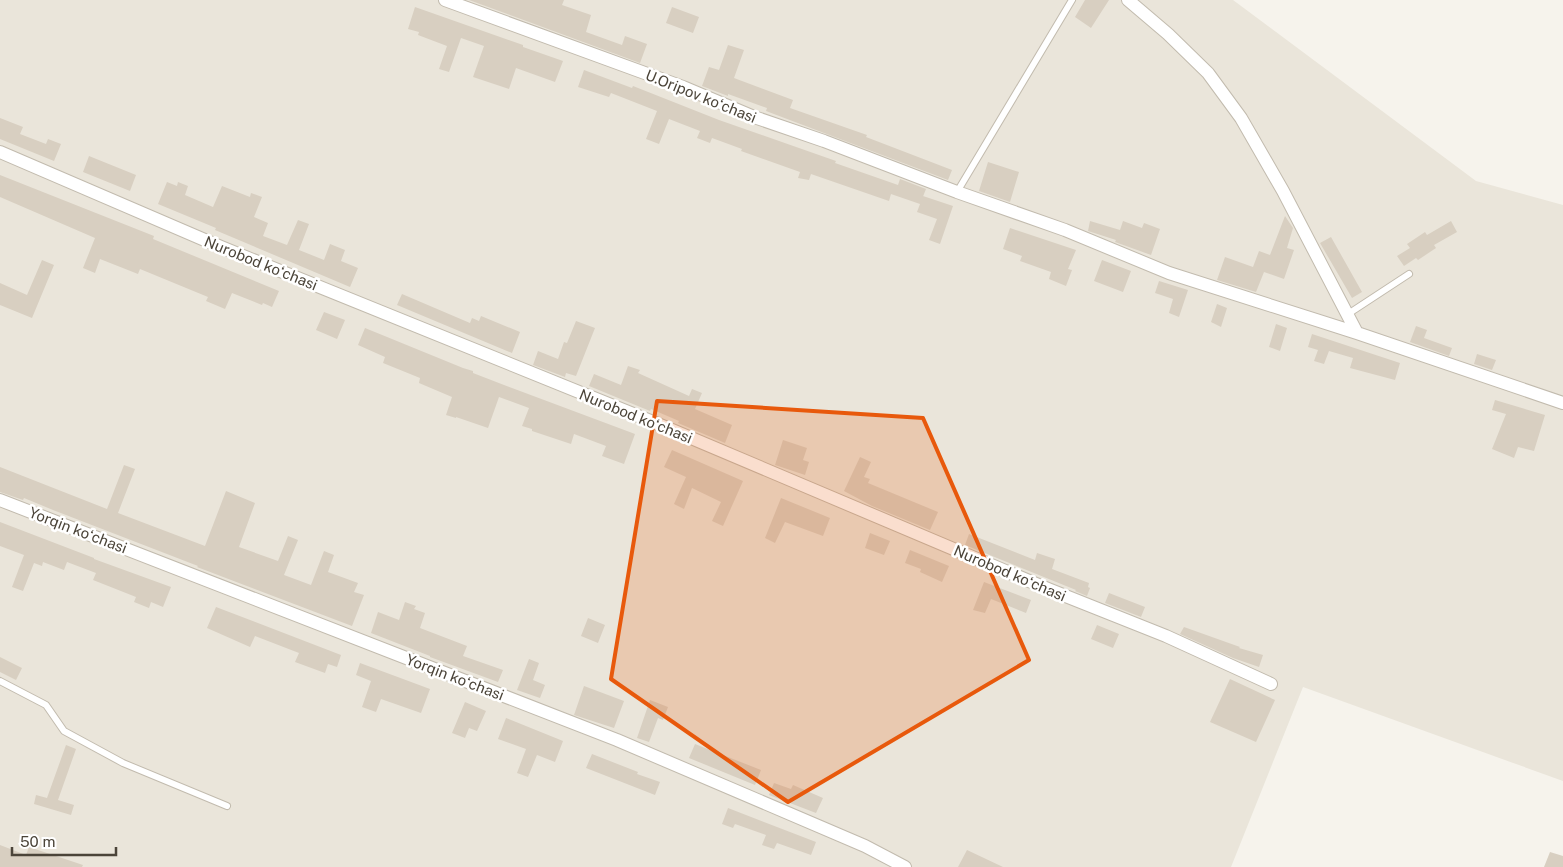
<svg xmlns="http://www.w3.org/2000/svg" width="1563" height="867" font-family="'Public Sans',sans-serif">
  <style>
    .residential { fill: #eae5da }
    .building { fill: #d8cfc1 }
    .lines { fill: none; stroke-linecap: round; stroke-linejoin: round }
    .service-casing { stroke: #c2bbae; stroke-width: 8 }
    .minor-casing { stroke: #c2bbae; stroke-width: 14 }
    .service { stroke: #fff; stroke-width: 6 }
    .minor { stroke: #fff; stroke-width: 12 }
    .marked { fill: #e8590c; fill-opacity: 0.2; stroke: #e8590c; stroke-width: 4; stroke-linejoin: round }
    .labels { text-anchor: middle; dominant-baseline: central; stroke-width: 5; stroke-linejoin: round; paint-order: stroke }
    .street-label { font-size: 15px; fill: #4b4439; stroke: #fff }
  </style>
  <rect width="100%" height="100%" fill="#f6f3ec"/>
  <path class="residential" d="M0,0H1233L1476,181L1563,205V781L1303,687L1231,867H0Z"/>
  <path class="building" d="M469,0H564L562,5L591,15L586,32L622,45L625,36L647,44L640,63Z
    M1085,0H1109L1091,28L1075,17Z
    M415,7L523,45V47L563,61L555,82L516,68L509,89L473,77L484,46L461,38L449,72L439,69L447,46L418,35L419,32L408,29Z
    M672,7L699,17L693,33L666,23Z
    M728,45L744,50L734,78L793,100L790,108L867,135L866,137L952,170L948,180L766,111L767,108L728,94V96L702,86L709,67L719,70Z
    M584,70L632,88L633,86L719,120L836,161L835,163L898,185L900,179L926,189L920,204L891,194L889,201L811,174L809,180L798,178L800,172L741,151L742,149L712,138L710,143L697,138L700,131L669,119L659,144L646,139L657,111L611,93L609,97L578,87Z
    M0,118L23,127L20,134L46,144L48,139L61,144L54,161L0,139Z
    M89,156L136,175L130,191L83,172Z
    M988,162L1019,172L1010,202L979,191Z
    M0,175L154,236L153,239L279,291L272,307L263,303L262,305L232,293L225,309L206,301L208,297L140,269L138,274L100,259L95,273L83,268L95,238L0,197Z
    M167,182L177,186L178,182L188,186L185,195L213,207L222,186L250,197L251,193L262,197L254,217L268,223L263,236L287,245L298,220L309,224L299,250L324,260L330,244L345,250L341,261L358,268L350,287L215,230L216,228L158,204Z
    M923,196L953,206L940,244L929,240L937,219L917,212Z
    M1285,216L1293,228L1287,248L1294,250L1284,279L1264,272L1256,292L1217,280L1225,257L1253,267L1259,251L1270,255Z
    M1090,221L1120,230L1123,221L1142,228L1144,223L1160,229L1151,255L1115,242L1116,240L1088,231Z
    M1451,221L1457,232L1434,245L1436,248L1418,260L1416,258L1404,266L1397,256L1410,248L1407,244L1425,232L1427,235Z
    M1010,228L1076,250L1068,269L1072,270L1066,286L1049,279L1051,272L1020,261L1022,256L1003,249Z
    M1331,237L1362,292L1352,298L1320,243Z
    M42,260L54,265L32,318L0,305V283L27,295Z
    M1102,260L1131,271L1123,292L1094,281Z
    M1159,281L1188,290L1179,317L1169,313L1173,299L1155,293Z
    M402,294L470,323L472,318L479,321L481,316L520,332L512,353L397,305Z
    M1217,304L1227,308L1221,327L1211,322Z
    M324,312L345,320L337,339L316,330Z
    M576,321L595,328L576,376L566,373L565,377L533,365L538,351L558,359L564,342L567,343Z
    M1276,324L1287,328L1280,351L1269,347Z
    M1416,326L1427,330L1424,338L1452,348L1449,356L1410,342Z
    M365,328L463,368L473,371V373L504,385L635,434L624,464L602,456L606,446L574,434L571,444L532,431V429L522,426L529,408L499,397L488,428L456,417V418L446,415L452,397L419,383L420,378L383,363L385,357L358,345Z
    M1312,334L1400,363L1395,380L1350,368L1353,358L1329,351L1324,364L1314,361L1318,350L1308,347Z
    M1477,354L1496,360L1492,370L1474,364Z
    M628,366L640,370L638,373L689,396L692,389L702,393L695,409L732,425L725,443L678,423L679,421L651,409L650,411L589,386L594,374L621,385Z
    M1495,400L1545,415L1534,451L1518,447L1514,458L1492,449L1506,414L1492,410Z
    M783,440L807,448L803,460L809,462L805,475L775,465Z
    M672,450L743,481L723,526L712,521L721,502L692,488L684,509L674,504L686,477L664,467Z
    M860,457L871,462L864,477L870,479L868,483L938,512L930,530L872,506L844,491Z
    M124,465L135,469L118,513L205,546L226,491L255,503L239,547L278,561L288,536L298,540L284,575L311,585L324,551L334,555L328,572L358,583L354,592L364,595L352,626L197,567L198,566L53,510L24,498L23,500L0,492V467L107,509Z
    M781,498L830,518L823,536L785,522L775,543L765,538Z
    M0,522L94,558V559L171,587L163,607L151,602L149,608L134,602L136,597L93,580L96,573L67,562L64,570L43,562L42,566L34,563L23,591L12,587L24,555L0,546Z
    M870,533L890,541L884,555L865,548Z
    M969,534L1035,560L1037,553L1055,559L1052,569L1089,583L1088,587L1090,588L1087,596L1075,591L1076,590L965,545Z
    M910,550L949,566L942,582L920,572L921,569L905,563Z
    M984,582L1031,600L1026,613L991,599L985,613L973,610Z
    M1109,593L1145,607L1141,617L1105,603Z
    M405,602L416,606L414,609L425,613L420,628L467,646L463,656L503,670L498,682L430,657V656L371,633L378,612L399,620Z
    M216,607L341,655L337,667L328,664L325,673L295,662L299,653L255,636L250,647L207,628Z
    M588,618L605,625L598,643L581,636Z
    M1097,625L1119,634L1113,648L1091,639Z
    M1184,627L1240,647L1239,648L1263,655L1259,667L1233,658L1180,634Z
    M0,657L22,668L16,680L0,672Z
    M529,659L539,663L533,680L545,685L540,698L517,690Z
    M360,663L430,689L421,713L381,699L376,712L362,707L371,681L356,675Z
    M1230,679L1275,700L1256,742L1210,722Z
    M584,686L624,701L614,728L574,715Z
    M650,700L668,707L663,720L658,718L649,742L637,738Z
    M465,702L486,711L477,731L469,728L465,738L452,733Z
    M506,718L563,741L555,762L537,755L528,777L517,773L526,749L498,739Z
    M695,744L761,770L755,785L689,758Z
    M66,745L76,749L58,800L74,805L71,815L34,804L36,795L47,798Z
    M592,754L638,772L637,774L660,782L655,795L586,768Z
    M774,783L791,789L793,785L823,798L816,813L769,795Z
    M728,808L816,842L811,855L777,843L774,849L762,845L766,835L735,824L733,828L722,824Z
    M0,845L26,855L29,847L83,865L82,867H0Z
    M967,850L1003,867H958Z
    M1550,852L1563,856V867H1544Z"/>
  <g class="lines">
    <g class="service-casing">
      <path id="service" d="M957,192L1072,0
        M1348,314L1409,274
        M0,681L46,705L64,731L123,763L227,806"/>
    </g>
    <g class="minor-casing">
      <path id="minor" d="M445,0L683,87L754,117L824,141L957,192L1065,230L1169,273L1357,333L1563,403
        M1128,0L1168,34L1208,73L1241,118L1283,191L1357,333
        M0,152L221,247L658,424L1048,589L1166,636L1271,684
        M0,500L617,740L865,846L905,867"/>
    </g>
    <use href="#service" class="service"/>
    <use href="#minor" class="minor"/>
  </g>
  <path class="marked" d="M657,401L923,418L1029,660L788,802L611,679Z"/>
  <g class="labels">
    <g class="street-label">
      <text transform="translate(701 96) rotate(22)">U.Oripov koʻchasi</text>
      <text transform="translate(261 263) rotate(22)">Nurobod koʻchasi</text>
      <text transform="translate(636 416) rotate(22)">Nurobod koʻchasi</text>
      <text transform="translate(78 530) rotate(21)">Yorqin koʻchasi</text>
      <text transform="translate(1010 573) rotate(23)">Nurobod koʻchasi</text>
      <text transform="translate(455 677) rotate(21)">Yorqin koʻchasi</text>
    </g>
  </g>
  <path d="M12 847v8h104v-8" fill="none" stroke="#4b4439" stroke-width="2.5"/>
  <text x="20" y="847" font-size="15" fill="#4b4439" stroke="#ffffff" stroke-width="4" paint-order="stroke">50 m</text>
</svg>
